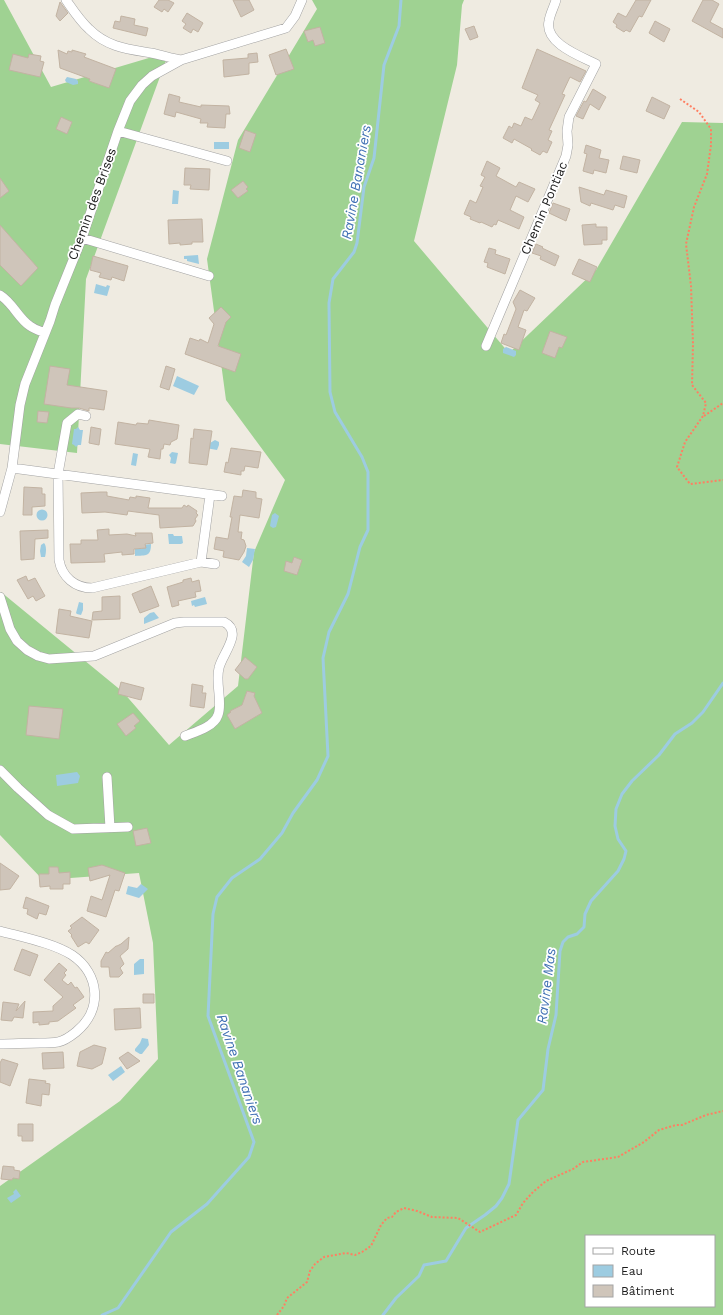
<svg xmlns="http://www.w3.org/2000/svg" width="723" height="1315" font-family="'Work Sans',sans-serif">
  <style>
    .forest { fill: #9fd292; fill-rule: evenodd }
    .water { fill: #9dcce1 }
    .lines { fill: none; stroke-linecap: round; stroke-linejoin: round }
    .stream { stroke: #9dcce1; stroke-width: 3 }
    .building { fill: #cfc5ba; stroke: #c2b3a2 }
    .minor-casing { stroke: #a3a3a3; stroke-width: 10 }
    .path { stroke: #ff7f62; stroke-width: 2; stroke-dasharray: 2 2; stroke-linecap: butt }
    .minor { stroke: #fff; stroke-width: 9 }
    .labels { text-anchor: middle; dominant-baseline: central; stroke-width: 3.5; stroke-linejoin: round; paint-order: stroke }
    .street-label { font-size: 13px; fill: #1c1c1c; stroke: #fff }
    .water-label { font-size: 14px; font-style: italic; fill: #4171b4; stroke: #fff }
  </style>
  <rect width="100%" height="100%" fill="#efebe1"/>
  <path class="forest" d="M0,0H4L51,87L169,52L86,279L77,453L0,444Z
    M312,0H464L462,5L457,65L414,241L509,353L596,270L682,122L723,123V1315H0V1186L120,1101L158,1059L153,943L139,873L43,880L0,835V594L1,592L123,692L169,745L238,686L254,552L285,480L226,400L207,259L238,140L317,9ZM586,1236H714V1306H586Z"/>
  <path class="water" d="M67,77L76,79L78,81V84L73,85L66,82L65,80Z
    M214,142H229V149H214Z
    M173,190L179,191L178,204H172Z
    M198,255L199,264L187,261V259H184V256Z
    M96,284L106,287L107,285L110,286L107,296L94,293Z
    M506,347L516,351V355L514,357L503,353V349Z
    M177,376L199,386L194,395L173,386Z
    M78,427L80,430H83L81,445H78L76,447L74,445L72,444L74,429H76Z
    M215,440L219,442V445L217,450L200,447L201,442L210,443Z
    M172,452L178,453L176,463L175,464L170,463L171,458L169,455Z
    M133,453L138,454L136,466L131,465Z
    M36.5 515a5.5 5.5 0 1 1 11 0a5.5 5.5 0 1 1-11 0Z
    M275,513L279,516L276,527L273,528L270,526L272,515Z
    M168,534H173L174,536H182L183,543L181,544H169Z
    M44,543C47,546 46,553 45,557H41L40,551L41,545Z
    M151,544C151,557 146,555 135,556V549H142L143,545Z
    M247,548L255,549L253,560L249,567L242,562L246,556Z
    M205,597L207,604L195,607L194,605L192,606L191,601Z
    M79,602L83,603V610L81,615L77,614L76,613Z
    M154,612L159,618L144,624V618L150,613Z
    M77,772L80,776L78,783L57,786L56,775Z
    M141,884L148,889L139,898L126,894L128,886L137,888Z
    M140,959H144V974L134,975V964Z
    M142,1038L148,1039L149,1045L142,1054H140L135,1051V1049L140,1043Z
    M121,1066L125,1072L113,1081L108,1075Z
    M16,1189L21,1196L11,1203L7,1198L14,1194L13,1192Z"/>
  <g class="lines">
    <path class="stream" d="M102,1315L118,1308L171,1232L207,1204L249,1157L254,1142L208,1016L213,914L217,897L232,878L260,859L282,833L293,813L317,780L328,756L323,658L329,632L348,594L360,547L368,530V472L362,457L335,412L330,392L329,303L333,279L354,252L357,243L364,187L374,158L384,65L399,26L401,0
      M383,1315L396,1298L419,1276L424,1265L446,1261L466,1228L485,1215L496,1206L502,1198L509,1184L518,1120L543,1090L548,1049L556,1015L560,951L563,942L568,937L577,934L584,927L585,914L591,901L618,871L624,859L626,851L618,839L615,826L616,809L622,794L632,781L659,755L675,734L692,723L703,712L723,683"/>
  </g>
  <path class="building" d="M159,0H168L174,3L168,12L164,9L162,12L154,7Z
    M233,0H249L254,10L241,17Z
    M636,0H651L642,17L639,16L630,32L626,30L624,32L616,27L617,25L613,22L618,13L626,17Z
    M703,0H712L719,4L710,22L723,29V38L692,21Z
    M60,2L68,13L60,21L56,16Z
    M187,13L203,23L198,32L193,29L191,33L183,28L186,24L182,21Z
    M121,16L135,19L134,25L148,28L146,36L113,28L115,21L120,22Z
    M655,21L670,29L664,42L649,33Z
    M474,26L478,37L470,40L465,29Z
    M320,27L325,43L315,46L313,40L308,42L304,31Z
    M286,49L294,69L276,75L269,55Z
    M537,49L586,71L580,82L570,77L562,94L565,95L549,130L552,131L548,140L552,142L547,153L543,151L540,155L531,150L532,149L514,139L512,143L503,138L509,126L512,128L514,123L521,126L525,117L532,120L540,103L535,100L538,95L522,88Z
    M58,50L67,54L68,51L72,52V50L86,54L84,57L116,69L109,88L89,81L90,79L60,68Z
    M257,53L258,62L249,63V74L224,77L223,60L248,58V54Z
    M13,54L28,58L29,54L41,56L40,61L44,62L40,77L9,70Z
    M593,89L606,97L599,110L590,104L583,119L576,116L584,101L586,102Z
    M169,94L180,97L179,102L201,107V105L229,106L230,114H226L225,128L207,127L208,123H200L201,119L176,112L175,117L164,114Z
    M652,97L670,106L664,119L646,111Z
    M61,117L72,122L67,134L56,129Z
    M245,130L256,134L250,152L239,148Z
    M586,145L601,150L599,158L609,160L606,173L594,170L593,174L583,171L587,154L584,153Z
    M623,156L640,160L637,173L620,169Z
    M487,161L500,168L496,176L516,187L519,182L535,189L528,202L516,196L510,210L524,217L519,229L498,220L496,225L494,224L492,227L481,222L480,223L470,219L471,217L464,214L470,200L476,203L483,187L480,186L485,177L481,175Z
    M185,168L210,169L209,190L190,189L191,185H184Z
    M0,178L9,191L0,198Z
    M243,181L248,187L246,189L248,191L238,198L231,190Z
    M579,187L604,195L606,190L627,196L624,208L615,205L613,210L591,203L590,206L581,202Z
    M553,203L570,209L566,221L549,213Z
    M202,219L203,242H192V244L180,245V243L169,244L168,220Z
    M596,224V227H607V240H602V244L584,245L582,225Z
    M0,225L38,268L21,286L0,265Z
    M536,244L543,247L542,248L559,256L555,266L540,259L541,256L532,253Z
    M489,248L496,250L495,254L510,259L505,274L487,267L488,263L484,262Z
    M93,256L128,266L124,281L112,277L111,280L99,277L101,273L90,270Z
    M579,259L597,267L590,282L572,274Z
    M520,290L535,298L527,311L524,310L518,327L526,330L519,350L501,343L504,334L506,335L516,309L513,302Z
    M221,307L231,317L226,322L218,346L241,354L235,372L185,354L190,338L199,341L200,339L208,343L214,324L209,318Z
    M550,331L567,337L562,348L559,347L555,358L542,353Z
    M50,366L70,369L67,385L107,391L104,410L89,408V411L79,408H71L44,404Z
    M166,366L175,369L169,390L160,387Z
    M38,411L49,412L47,423L37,422Z
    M149,420L179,425L177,439L171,442L170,445L164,444L163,449H161L160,459L148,457L150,449L115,444L118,422L136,425L137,423L148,424Z
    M91,427L101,429L99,445L89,443Z
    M194,429L212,431L207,465L189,463L191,438L193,439Z
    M231,448L261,452L258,468L245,466L244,471H241V475L224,472L226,462L228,463Z
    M24,487L42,488V494H45V506L32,507V515H23Z
    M243,490L256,492V498L262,499L259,518L240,515L238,532H242L241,539L244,540L246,546L244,552L239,560L223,557L224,551L214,549L216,537L228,539L232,517H230L234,496L242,497Z
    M101,492H107V496L129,500L130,497L136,498V496L150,498L148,508H182L184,505L187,507L188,505L197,511L196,513L198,515L195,519L196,521L193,526L160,528L159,515L128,511L127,515L105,512L82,513L81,493Z
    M109,529V535L127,534L136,536L135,533H152L153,543L145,544L146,548L134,549V554L122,555V552L104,554L105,562L71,563L70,544H81V540H98L97,530Z
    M48,530V538L35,539L34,559L21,560L20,531Z
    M294,557L302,560L297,575L284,571L286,561L292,563Z
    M26,576L28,581L35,578L45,596L36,601L33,596L28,599L17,580Z
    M191,578L192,582L199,580L201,591L195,592L196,597L178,601L179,605L172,607L167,587L183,582V580Z
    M151,586L159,606L140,613L132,594Z
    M120,596V619L92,620L93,612L102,611V597Z
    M59,609L71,611L70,616L92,621L89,638L56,633Z
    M245,657L257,667L248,679H245L235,670Z
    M121,682L144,688L141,700L118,694Z
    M192,684L203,686L202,693H206L204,708L190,706Z
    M247,691L255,693L254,696L262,713L235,729L227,715L231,712L230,711L242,705Z
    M29,706L63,709L59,739L26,735Z
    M133,713L140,721L134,726L136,728L126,736L117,724Z
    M147,828L151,843L136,846L133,831Z
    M0,863L19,876L10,889L0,890Z
    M102,865L125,873L119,891L115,890L106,917L87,911L91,896L102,900L110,875L90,881L88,868Z
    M49,867H58L59,873L70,872V884H63V889H50V886L40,887L39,874H49Z
    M26,897L49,906L46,915L39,913L37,919L27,914L28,909L23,908Z
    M82,917L99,930L89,944L86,942L78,947L71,936L72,935L68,931L72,928L70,926Z
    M129,937L128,949L120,956L124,964L120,968L123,973L119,977H110L109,967H101V961L106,952L108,953L116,946H117L121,944Z
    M22,949L38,955L30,976L14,970Z
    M59,963L67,970L64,973L66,975L62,980L68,985L71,982L75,988L77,987L84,997L73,1005L76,1008L58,1021L49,1022V1024L39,1025V1022L33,1023V1012L53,1011V1006L63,997L44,980Z
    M143,994H154V1003H143Z
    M25,1001L23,1018L14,1017L12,1021L1,1020L3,1002L19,1004L16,1011Z
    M140,1008L141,1028L115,1030L114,1009Z
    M94,1045L106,1048L102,1064L92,1069L77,1066L80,1052Z
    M63,1052L64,1068L43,1069L42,1053Z
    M128,1052L140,1061L127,1069L119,1058Z
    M2,1059L18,1064L10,1086L0,1082V1063Z
    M29,1079L46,1081L45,1083L50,1084L49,1095L42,1094L41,1106L26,1103Z
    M18,1124H33V1141H22V1136H18Z
    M3,1166L14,1167V1170L20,1171L19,1179L13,1178L12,1180L1,1179Z"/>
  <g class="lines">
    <g class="minor-casing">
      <path id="minor" d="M66,0C73,10 80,21 89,29C107,47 127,49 151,53C161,55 171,58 181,60
        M118,131L227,161
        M82,238L209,276
        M0,295C13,303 18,318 30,326C34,329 40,331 45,333
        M486,346L566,156L568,145L567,131L569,117L596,64C580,56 544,43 549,21C550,14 554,7 556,0
        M86,416L78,414L67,423L58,474L59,560C62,577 75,588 92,588L201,562L215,564
        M12,468L222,496
        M0,512L12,468L20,405L25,384L50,321L55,305L82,238L118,131L130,101L142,85L152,76L181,60L286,28L295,16L302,0
        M201,562L210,495
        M0,597L10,629L17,641L27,650L38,656L49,659L94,656L175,623L184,622H224C244,632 222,654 219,668C215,683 223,702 218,715C214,727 195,732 185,736
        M0,770L18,788L48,815L73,829L128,827
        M107,777L110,828
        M0,931C22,937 53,943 72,955C100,974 103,1010 76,1032C71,1036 64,1041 58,1042C52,1043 45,1043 40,1043C26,1043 13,1044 0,1044"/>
    </g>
    <path class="path" d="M680,99L699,112L711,129V145L707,174L694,207L686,244L691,286L693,344L692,385L706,403L703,416L685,442L677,467L690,484L723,480
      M704,416L723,403
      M277,1315L284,1306L287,1298L307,1282L310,1271L315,1264L324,1257L346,1253L355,1255L362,1252L371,1246L381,1225L387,1218L392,1217L396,1212L404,1208L417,1211L432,1217L458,1218L480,1232L516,1215L523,1203L533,1192L546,1181L573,1169L583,1162L618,1157L644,1142L659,1130L676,1125H682L706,1115L723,1111"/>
    <use href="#minor" class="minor"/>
  </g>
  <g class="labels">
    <g class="street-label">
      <text transform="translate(92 204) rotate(-70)">Chemin des Brises</text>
      <text transform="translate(544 208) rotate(-67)">Chemin Pontiac</text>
    </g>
    <g class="water-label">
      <text transform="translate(356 182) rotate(-80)">Ravine Bananiers</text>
      <text transform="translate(546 986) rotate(-83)">Ravine Mas</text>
      <text transform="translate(240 1069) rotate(71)">Ravine Bananiers</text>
    </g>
  </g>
  <rect x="585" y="1235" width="130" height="72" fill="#ffffff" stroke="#a4a4a4"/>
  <rect x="593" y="1248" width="20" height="6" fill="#ffffff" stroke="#a4a4a4"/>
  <text x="621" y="1255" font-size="12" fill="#1c1c1c">Route</text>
  <rect x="593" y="1265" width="20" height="12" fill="#9dcce1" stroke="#a4a4a4"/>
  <text x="621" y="1275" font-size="12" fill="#1c1c1c">Eau</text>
  <rect x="593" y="1285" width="20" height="12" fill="#cfc5ba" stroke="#a4a4a4"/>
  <text x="621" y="1295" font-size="12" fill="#1c1c1c">Bâtiment</text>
</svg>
